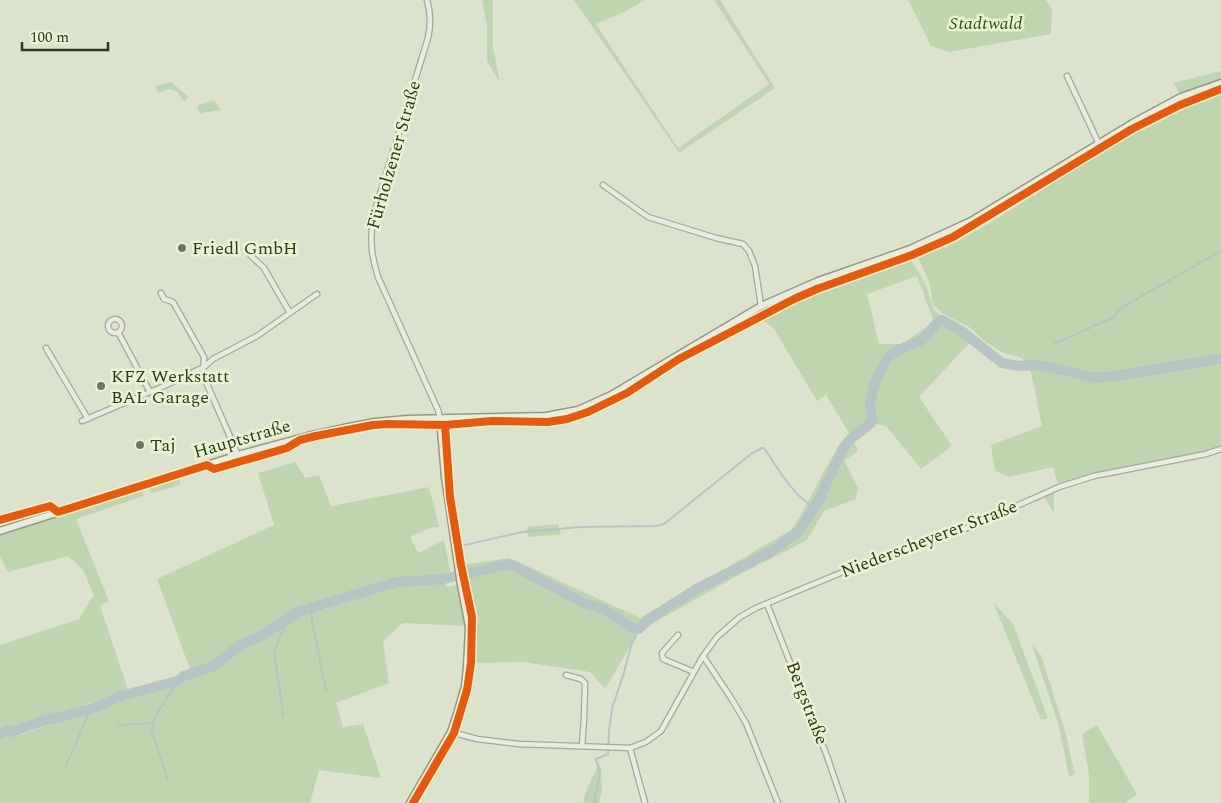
<svg xmlns="http://www.w3.org/2000/svg" width="1221" height="803" font-family="Spectral,serif">
  <style>
    .green { fill: #bed5b0; fill-rule: evenodd }
    .lines { fill: none; stroke-linecap: round; stroke-linejoin: round }
    .stream { stroke: #b6c4c3; stroke-width: 2 }
    .river { stroke: #b6c4c3; stroke-width: 10 }
    .street-casing { stroke: #a4a896; stroke-width: 7 }
    .secondary-casing { stroke: #939886; stroke-width: 9 }
    .street { stroke: #e7ecde; stroke-width: 4.5 }
    .secondary { stroke: #e7ecde; stroke-width: 6 }
    .cycleway-casing { stroke: #eaf4d3; stroke-width: 11 }
    .cycleway { stroke: #e8590c; stroke-width: 8 }
    .poi-dot { fill: #6f735c; stroke: #eaf4d3; stroke-width: 2 }
    .labels { text-anchor: middle; dominant-baseline: central; stroke-width: 5; stroke-linejoin: round; paint-order: stroke }
    .park-label { font-size: 18px; font-style: italic; fill: #2d5226; stroke: #eaf4d3 }
    .street-label { font-size: 18px; fill: #34361f; stroke: #eaf4d3 }
    .poi-label { font-size: 18px; fill: #34361f; stroke: #eaf4d3; text-anchor: start }
  </style>
  <rect width="100%" height="100%" fill="#dce3cd"/>
  <path class="green" d="M482,0H493V47L500,83L487,61V26Z
    M574,0H645L624,12L596,24L678,148L769,84L714,0H720L775,88L679,153Z
    M908,0H1046L1052,9L1051,34L949,52L931,46Z
    M1221,71V78L1180,94L1173,83Z
    M171,82L189,97L184,101L177,92L170,89L158,93L155,86Z
    M1221,92V449L1206,454L1094,476L1054,489V513L1042,494L1059,487L1053,467L1009,477L995,471L991,445L1042,426L1031,372L1022,358L1001,352L986,342L969,327L943,314L933,304L929,281L917,256L947,247L987,225L1143,126Z
    M214,100L221,110L200,113L197,106Z
    M909,257L925,283L934,310L942,316L968,329L976,336L919,397L952,446L921,469L886,426L872,423L852,438L858,451L844,461L858,488L856,499L824,511L807,540L737,576L639,631L605,689L590,672L524,662L471,663L474,640L466,586L461,565L510,558L640,618L791,530C813,498 825,462 849,433L826,395L817,401L774,329L760,318L813,291ZM917,276L934,322L902,344H879L867,294Z
    M295,462L305,478L319,475L331,506L429,487L439,527L430,528L410,537L418,553L444,540L451,575L400,579L306,607L241,642L211,664L191,672L157,579L274,525L258,473Z
    M179,478L181,485L151,493L149,486Z
    M141,488L144,496L76,519L109,601L100,606L128,690L74,709L13,727L21,735L91,709L177,681L193,673L212,667L242,644L297,612L310,610H322L397,586L444,582L447,587L458,585L465,626L403,623L383,641L389,683L336,703L343,727L363,724L381,778L319,770L310,803H0V645L79,619L94,595L83,570L68,556L8,572L0,557V535Z
    M558,524L561,534L528,537L527,527Z
    M993,602L1013,624L1048,718L1041,720Z
    M1032,645L1041,655L1065,731L1075,774L1069,777L1059,726Z
    M1097,725L1137,794L1125,803H1089V774L1082,734Z
    M598,765L601,767L602,789L599,803H583L586,791Z"/>
  <g class="lines">
    <path class="stream" d="M1054,344L1114,317L1119,309L1221,251
      M465,545L522,532L580,527L656,526L664,524L751,454L762,448H764C777,467 794,497 814,507
      M310,610L326,691
      M283,715L274,651L288,619
      M119,725L151,723
      M66,766L91,709
      M168,780L152,731C153,714 170,697 177,681
      M594,803L600,773L596,759L608,754L609,731L612,708L623,676L631,646L639,629"/>
    <path class="river" d="M0,734L7,731L11,732L43,721L91,709L121,696L177,681L184,676L212,667L242,644L259,637L288,619L297,612L397,582L444,579L508,564L514,566L586,604L604,609L633,629H639L649,619L698,588L772,551L799,531L820,498L843,448L852,438L872,422C873,415 870,410 870,404C871,391 882,362 892,354C901,347 913,345 923,339C931,334 933,323 942,320L960,330L1002,363L1020,366L1034,365L1050,367L1095,378L1114,376L1221,359"/>
    <g class="street-casing">
      <path id="street" d="M427,0C431,14 431,25 428,38L373,217C370,240 371,255 378,277L438,410L440,418
        M1067,76L1098,142
        M603,185L648,217L716,238L743,244L749,251L755,266L761,306
        M251,256L264,268L290,313
        M161,293L164,299L173,302L204,357L203,375L238,455
        M108 326a7 7 0 1 1 14 0a7 7 0 1 1-14 0Z
        M118,332L150,392
        M46,348L88,419
        M82,421L162,387L204,367L213,359L257,336L317,294
        M767,604L827,756L843,803
        M678,635L662,653L663,659L694,672
        M703,656L731,698L746,723L778,803
        M566,675L581,679L585,683L584,719L582,746
        M451,732L477,739L519,744L630,748L646,742L661,731L703,656L717,637L740,617L756,608L855,567L903,549L965,529L1059,487L1094,476L1206,454L1221,449
        M630,748L645,803"/>
    </g>
    <g class="secondary-casing">
      <path id="secondary" d="M0,531L238,455L308,436L349,427L375,422L407,419L546,416L578,410L611,395L761,306L818,281L910,249L971,221L1131,124L1181,97L1221,83
        M410,803L451,732L457,714L465,686L467,667L469,627L461,585L445,477L440,418"/>
    </g>
    <use href="#street" class="street"/>
    <use href="#secondary" class="secondary"/>
    <g class="cycleway-casing">
      <path id="cycleway" d="M0,520L50,506L58,512L207,465L214,469L287,448L300,440L316,436L373,425L387,424L445,425L492,421L548,422L567,419L588,412L627,393L679,359L794,299L817,289L912,255L953,237L1132,129L1180,105L1221,89
        M413,803L454,733L467,690L471,663L472,617L461,565L450,497L445,425"/>
    </g>
    <use href="#cycleway" class="cycleway"/>
  </g>
  <g class="poi-dot">
    <circle cx="182" cy="248" r="5"/>
    <circle cx="101" cy="386" r="5"/>
    <circle cx="140" cy="445" r="5"/>
  </g>
  <g class="labels">
    <g class="park-label">
      <text x="986" y="23">Stadtwald</text>
    </g>
    <g class="street-label">
      <text transform="translate(394 155) rotate(-74)">Fürholzener Straße</text>
      <text transform="translate(242 439) rotate(-16)">Hauptstraße</text>
      <text transform="translate(929 539) rotate(-21)">Niederscheyerer Straße</text>
      <text transform="translate(807 703) rotate(69)">Bergstraße</text>
    </g>
    <g class="poi-label">
      <text x="192" y="248">Friedl GmbH</text>
      <text x="111" y="376">KFZ Werkstatt<tspan x="111" dy="21">BAL Garage</tspan></text>
      <text x="150" y="445">Taj</text>
    </g>
  </g>
  <path d="M22 42v8h86v-8" fill="none" stroke="#34361f" stroke-width="2.5"/>
  <text x="30" y="42" font-size="15" fill="#34361f" stroke="#eaf4d3" stroke-width="4" paint-order="stroke">100 m</text>
</svg>
